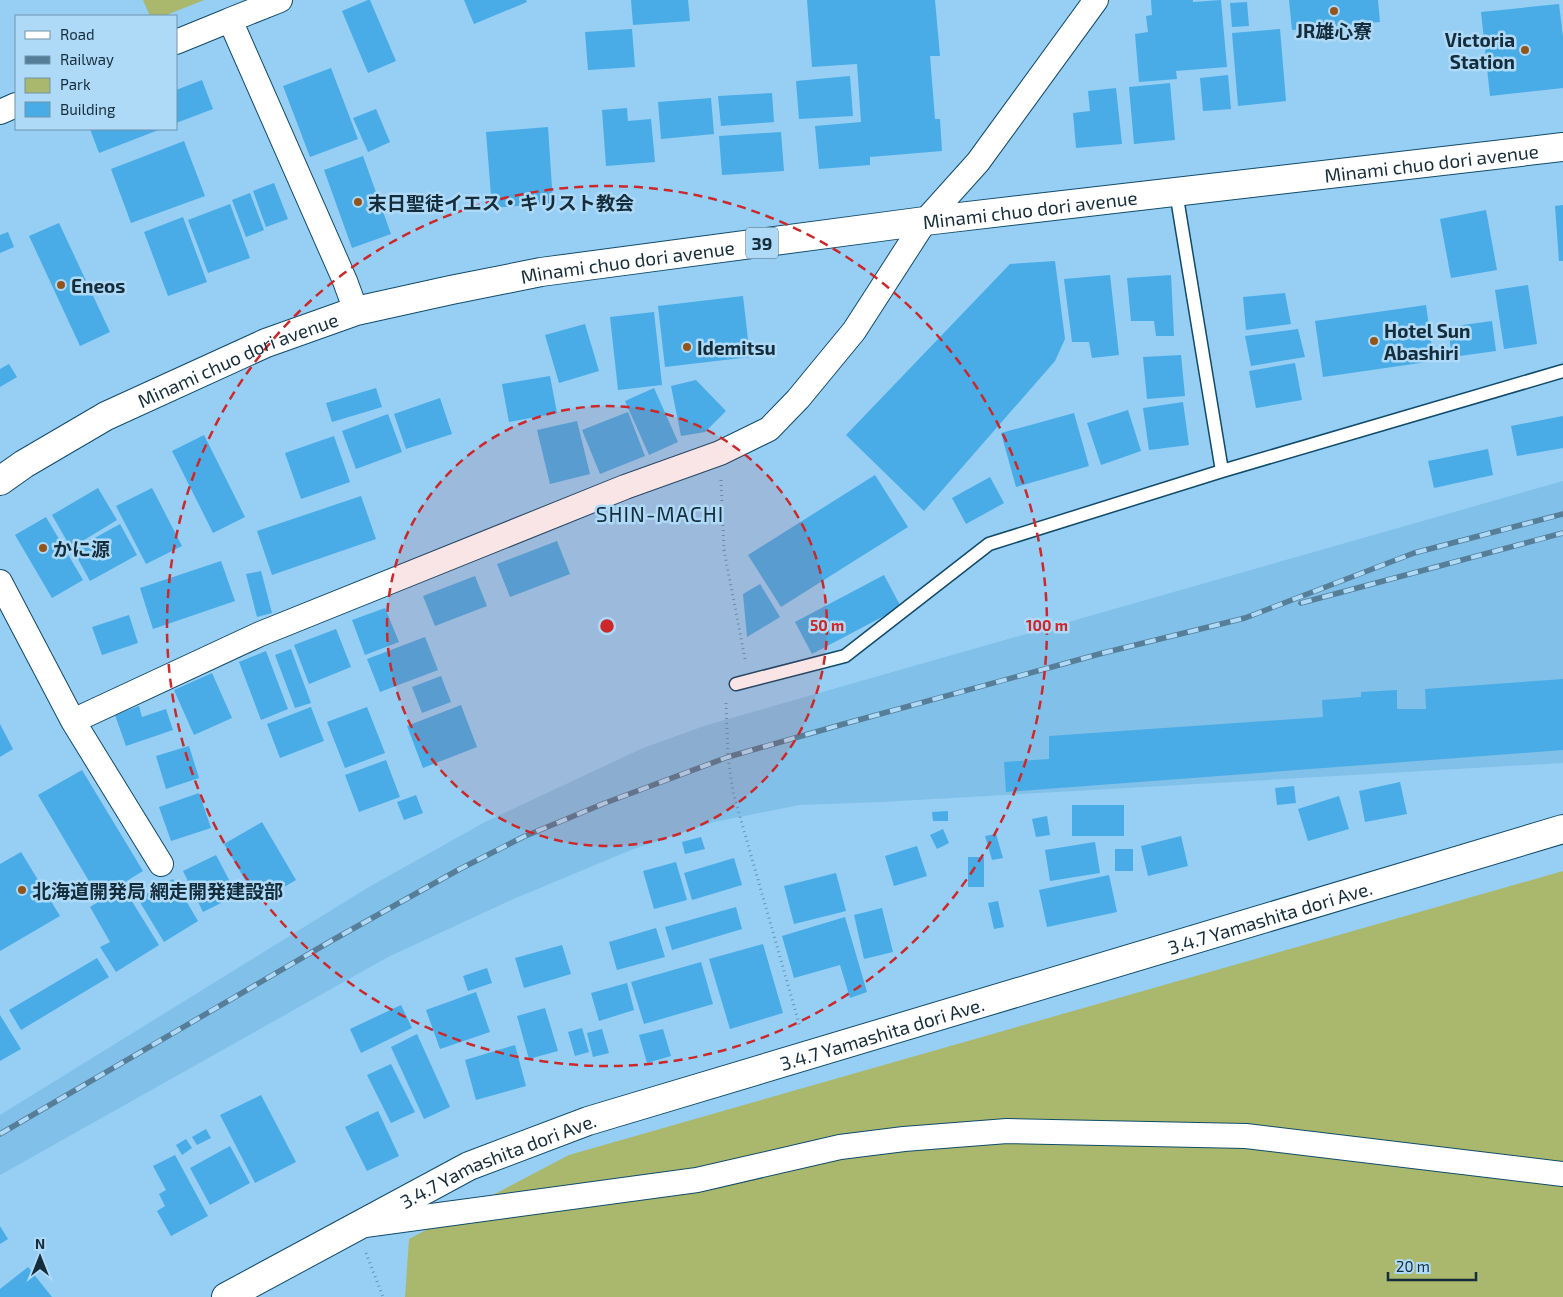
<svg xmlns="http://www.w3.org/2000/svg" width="1563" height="1297" font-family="'Exo 2','Noto Sans JP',sans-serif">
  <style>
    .built { fill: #81c0e8 }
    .green { fill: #a9b86c }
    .building { fill: #49ace6 }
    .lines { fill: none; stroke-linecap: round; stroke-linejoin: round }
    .lane-casing { stroke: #114b6a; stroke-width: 15 }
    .street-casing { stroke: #114b6a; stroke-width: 26 }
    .secondary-casing { stroke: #114b6a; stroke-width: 30 }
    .highway-casing { stroke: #114b6a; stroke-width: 30 }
    .path { stroke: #6895b2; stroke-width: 3; stroke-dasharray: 1 4; stroke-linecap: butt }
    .lane { stroke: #fff; stroke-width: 12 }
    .street { stroke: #fff; stroke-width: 24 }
    .secondary { stroke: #fff; stroke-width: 28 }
    .highway { stroke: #fff; stroke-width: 28 }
    .rail-casing { stroke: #567e98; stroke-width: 5.5 }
    .rail { stroke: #aedaf8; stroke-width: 4; stroke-dasharray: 11; stroke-linecap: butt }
    .ring { fill: none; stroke: #cc2829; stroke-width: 2.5; stroke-dasharray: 9 6 }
    .poi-dot { fill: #93541b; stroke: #aedaf8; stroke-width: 2 }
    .labels { text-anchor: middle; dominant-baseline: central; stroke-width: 5; stroke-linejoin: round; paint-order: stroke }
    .shield { fill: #aedaf8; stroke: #436073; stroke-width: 1 }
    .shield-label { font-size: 18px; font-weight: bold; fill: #152c3a }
    .poi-label { font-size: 19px; font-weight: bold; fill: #152c3a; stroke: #aedaf8; text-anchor: start }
    .street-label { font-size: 19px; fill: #152c3a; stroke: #aedaf8 }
    .quarter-label { font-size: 21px; letter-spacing: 1px; fill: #152c3a; stroke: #aedaf8 }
    .centre { fill: #cc2829; stroke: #aedaf8; stroke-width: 2.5 }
    .ring-label { font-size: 15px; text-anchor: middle; font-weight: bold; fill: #cc2829; stroke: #aedaf8; stroke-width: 5; stroke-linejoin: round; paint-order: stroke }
  </style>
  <rect width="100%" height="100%" fill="#96cef4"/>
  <path class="built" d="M1563,481V763L881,802L799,805L714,822L631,850L511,900L388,957L0,1175V1115L369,887L485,822L643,748L707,725Z"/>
  <path class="green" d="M143,0H204L164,16H150Z
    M1563,871V1297H405L409,1239L569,1155Z"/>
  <path class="building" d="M368,0H370L396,61L368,73L342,11Z
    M464,0H526L527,2L474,24Z
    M631,0H688L690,21L633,25Z
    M807,0H935L940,56H930L935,119H940L942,151L870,157V165L819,169L815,126L861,122L857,64L812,67Z
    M1151,0H1193V2L1221,0L1227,67L1176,71L1177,79L1139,82L1135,34L1148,32L1146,16L1152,15Z
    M1289,0H1378L1380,22L1292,30Z
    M1247,2L1249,26L1232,27L1230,3Z
    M1559,4L1563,37V88L1490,96L1481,12Z
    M632,29L635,67L588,70L585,32Z
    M1280,29L1286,101L1238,106L1232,33Z
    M331,68L358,139L310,157L283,86Z
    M1228,75L1231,109L1203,111L1200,78Z
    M850,76L853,116L799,119L796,81Z
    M202,80L213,109L176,123V90Z
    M1170,83L1175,140L1134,144L1129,87Z
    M1116,88L1122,144L1076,148L1073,113L1090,111L1088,91Z
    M772,93L774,122L721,126L718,96Z
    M711,98L714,134L661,139L658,102Z
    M627,108L628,121L651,119L655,162L606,166L602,110Z
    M376,109L390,142L368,152L353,118Z
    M548,127L553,203L492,208L486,132Z
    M90,129H161L99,153Z
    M781,132L784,171L722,175L719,136Z
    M184,141L205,196L131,223L111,169Z
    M363,156L391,234L352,248L324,170Z
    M274,183L288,219L266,227L253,191Z
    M250,193L264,230L246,237L232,200Z
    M230,204L250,258L208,273L188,220Z
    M1563,205V261H1559L1555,206Z
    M1486,210L1497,270L1451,278L1440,219Z
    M183,217L207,282L168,296L144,232Z
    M59,223L110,332L80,346L29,236Z
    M8,232L14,247L0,253V235Z
    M1055,261L1065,339L1055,361L924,511L846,435L1010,264Z
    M1110,275L1119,355L1092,358L1089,342H1072L1064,279Z
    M1171,275L1174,336H1156L1154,321H1131L1127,278Z
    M1528,285L1537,344L1504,349L1495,290Z
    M1285,293L1291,324L1246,330L1243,297Z
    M743,296L750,357L665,367L658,306Z
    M1426,305L1434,361L1323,377L1315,321Z
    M654,312L662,385L618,390L610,317Z
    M1492,321L1496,351L1452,357L1448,327Z
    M585,324L599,371L559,383L545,335Z
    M1298,329L1305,357L1251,366L1245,336Z
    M1181,355L1185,396L1147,399L1143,357Z
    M1295,363L1302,400L1256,408L1249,371Z
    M9,364L17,377L0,387V369Z
    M550,376L557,413L509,422L502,384Z
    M696,380L726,411L705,432L681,436L671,386Z
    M376,388L382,407L332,422L326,403Z
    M654,388L678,442L649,455L625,401Z
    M440,398L452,434L406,449L394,414Z
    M1183,402L1189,445L1149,450L1143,408Z
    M1128,410L1141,451L1101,465L1087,423Z
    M628,412L645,456L600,474L582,430Z
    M1074,413L1089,466L1016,487L1001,433Z
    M388,414L402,452L356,469L342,431Z
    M1563,416V448L1517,456L1511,426Z
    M577,421L590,474L550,484L537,430Z
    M204,435L245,517L213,533L172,451Z
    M334,436L350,482L301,499L285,453Z
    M1488,449L1493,475L1434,488L1428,461Z
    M875,475L908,527L781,607L748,555Z
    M990,477L1004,503L966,524L952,498Z
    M98,488L117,520L71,548L52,515Z
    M152,488L182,546L146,564L116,506Z
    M361,496L376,539L272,575L257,531Z
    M46,517L83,580L52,598L15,535Z
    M120,524L137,555L90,581L73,550Z
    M557,541L570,574L510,597L497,564Z
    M221,561L235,601L153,629L140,588Z
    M261,571L272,613L257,617L246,574Z
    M884,575L901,607L812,654L795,622Z
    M475,576L487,606L435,626L423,596Z
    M760,584L780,617L747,637L743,594Z
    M385,608L399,642L365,655L352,620Z
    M129,615L138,643L102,655L92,627Z
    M336,629L351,667L309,684L294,645Z
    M425,637L438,670L380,692L367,659Z
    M291,649L311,703L295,708L275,655Z
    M266,651L288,709L261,720L239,662Z
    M212,673L232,718L194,735L174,690Z
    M441,676L451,702L422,713L412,687Z
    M1563,679V750L1006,792L1004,762L1049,759V736L1323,717L1322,700L1361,697V692L1397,690V709H1426L1425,689Z
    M461,705L477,747L423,768L407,726Z
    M139,706L142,717L166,709L173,730L126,746L115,715Z
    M311,707L324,741L280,758L267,724Z
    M367,707L385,753L345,768L327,722Z
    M0,724L13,749L0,757Z
    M189,746L199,778L166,789L156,756Z
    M386,760L400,797L359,812L345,775Z
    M82,770L143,871L99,898L38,795Z
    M1400,782L1407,814L1365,822L1359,791Z
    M1294,786L1296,803L1277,805L1275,788Z
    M199,793L211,828L171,841L159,807Z
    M416,795L423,813L404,820L397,802Z
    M1339,796L1349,829L1308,841L1298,809Z
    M1072,805H1124V836H1072Z
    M948,811V821H933L932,812Z
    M1047,816L1050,835L1036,837L1032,819Z
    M262,822L296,880L258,902L224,844Z
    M943,829L949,843L937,849L930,835Z
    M996,834L1003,858L992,860L985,836Z
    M1181,836L1188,866L1148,876L1141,846Z
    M701,837L705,849L685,854L682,842Z
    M1095,842L1100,873L1050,881L1045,850Z
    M917,846L927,876L894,886L885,856Z
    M1115,849H1133V871H1115Z
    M21,852L60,916L0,951V864Z
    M216,855L237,895L203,912L183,871Z
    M968,857H984V887H968Z
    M734,858L742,885L692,900L684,873Z
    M676,862L687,900L654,909L643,871Z
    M836,873L846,911L794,924L784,886Z
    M1109,875L1117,912L1047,927L1039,890Z
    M173,879L198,921L164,942L138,899Z
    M123,887L159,945L116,972L100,947L110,942L90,907Z
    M998,901L1004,927L994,929L988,903Z
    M736,907L742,929L672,950L665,927Z
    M882,908L893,952L864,959L854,915Z
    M845,917L867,992L850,998L840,965L794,978L782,936Z
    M656,928L665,957L617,970L609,942Z
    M763,944L783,1013L730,1029L709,959Z
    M562,945L571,974L524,988L515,958Z
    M97,958L109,977L21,1030L9,1010Z
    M701,962L713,1004L644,1024L631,982Z
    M487,968L492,983L468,991L463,976Z
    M627,983L634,1010L599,1021L591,993Z
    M476,992L490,1032L440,1049L426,1010Z
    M401,1005L412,1028L361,1053L350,1029Z
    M545,1008L558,1051L529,1059L517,1016Z
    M0,1015L21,1049L0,1061Z
    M582,1028L589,1052L575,1056L568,1032Z
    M602,1029L609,1053L593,1057L587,1033Z
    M663,1029L671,1056L647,1063L639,1035Z
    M417,1034L450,1107L424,1119L391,1047Z
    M515,1045L526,1086L476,1100L465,1060Z
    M391,1064L415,1112L391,1123L367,1075Z
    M261,1095L296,1162L255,1183L220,1115Z
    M378,1111L399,1156L367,1171L345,1127Z
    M206,1129L211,1138L197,1145L192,1137Z
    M186,1139L192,1148L182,1155L176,1145Z
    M230,1146L250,1183L210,1205L190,1168Z
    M175,1155L208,1216L171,1236L157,1211L165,1206L159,1194L166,1190L153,1166Z
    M0,1226L8,1239L0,1244Z
    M28,1267L52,1297H0V1289Z"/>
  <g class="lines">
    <g class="lane-casing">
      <path id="lane" d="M1176,192L1222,471
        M736,684L845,656L989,544L1222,471L1563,371"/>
    </g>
    <g class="street-casing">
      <path id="street" d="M280,0L230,20L345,281L356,311
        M176,42L230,20
        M0,112L16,105
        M0,582L73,721L161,864
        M73,721L260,634L625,487L720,453L769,429L798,399L854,331L925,221L978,162L1096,0
        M365,1225L697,1180L840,1147L904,1139L1007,1131L1246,1136L1563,1174"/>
    </g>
    <g class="secondary-casing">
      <g id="secondary">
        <path id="s1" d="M226,1297L469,1166L588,1121L1563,829"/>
      </g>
    </g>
    <g class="highway-casing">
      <g id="highway">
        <path id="s2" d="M0,481L24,464L106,416L266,343L356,311L451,290L541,272L925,221L1563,147"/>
      </g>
    </g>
    <path class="path" d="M721,480L724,550L745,659
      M726,703L728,757L733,792L800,1027
      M366,1253L383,1297"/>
    <use href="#lane" class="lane"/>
    <use href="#street" class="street"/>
    <use href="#secondary" class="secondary"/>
    <use href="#highway" class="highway"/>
    <g class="rail-casing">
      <path id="rail" d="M1301,603L1563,533
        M0,1134L331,941L458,870L523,837L605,803L728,757L840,725L1103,653L1245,618L1414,553L1563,514"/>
    </g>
    <use href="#rail" class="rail"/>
  </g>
  <circle cx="607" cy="626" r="220" fill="#cc2829" fill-opacity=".12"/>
  <g class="ring">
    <circle cx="607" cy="626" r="220"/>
    <circle cx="607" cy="626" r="440"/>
  </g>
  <g class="poi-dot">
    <circle cx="1334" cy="11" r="5"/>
    <circle cx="1525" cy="50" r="5"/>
    <circle cx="358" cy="202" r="5"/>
    <circle cx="61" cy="285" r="5"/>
    <circle cx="1374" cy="341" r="5"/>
    <circle cx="687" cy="347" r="5"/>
    <circle cx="43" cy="548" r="5"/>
    <circle cx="22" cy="890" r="5"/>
  </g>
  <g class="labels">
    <rect class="shield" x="746" y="227.5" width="32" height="31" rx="4"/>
    <g class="shield-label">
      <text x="762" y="243">39</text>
    </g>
    <g class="poi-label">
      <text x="1334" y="30" text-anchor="middle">JR雄心寮</text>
      <text x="1515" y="39" text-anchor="end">Victoria<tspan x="1515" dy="22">Station</tspan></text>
      <text x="368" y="202">末日聖徒イエス・キリスト教会</text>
      <text x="71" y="285">Eneos</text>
      <text x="1384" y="330">Hotel Sun<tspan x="1384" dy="22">Abashiri</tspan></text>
      <text x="697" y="347">Idemitsu</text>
      <text x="53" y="548">かに源</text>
      <text x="32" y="890">北海道開発局 網走開発建設部</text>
    </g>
    <g class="street-label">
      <text stroke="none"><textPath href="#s2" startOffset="1482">Minami chuo dori avenue</textPath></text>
      <text stroke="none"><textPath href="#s2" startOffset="1078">Minami chuo dori avenue</textPath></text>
      <text stroke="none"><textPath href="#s2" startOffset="672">Minami chuo dori avenue</textPath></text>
      <text stroke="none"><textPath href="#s2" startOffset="268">Minami chuo dori avenue</textPath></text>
      <text stroke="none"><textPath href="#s1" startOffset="1115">3.4.7 Yamashita dori Ave.</textPath></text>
      <text stroke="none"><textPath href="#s1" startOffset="710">3.4.7 Yamashita dori Ave.</textPath></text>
      <text stroke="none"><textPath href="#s1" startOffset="305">3.4.7 Yamashita dori Ave.</textPath></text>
    </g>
    <g class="quarter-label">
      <text x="660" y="513">SHIN-MACHI</text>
    </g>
  </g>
  <circle cx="607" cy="626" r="8" class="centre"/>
  <g class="ring-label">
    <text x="827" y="631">50 m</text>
    <text x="1047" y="631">100 m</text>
  </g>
  <rect x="15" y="15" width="162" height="115" fill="#aedaf8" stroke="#7194ac"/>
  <rect x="25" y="31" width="25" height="8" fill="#ffffff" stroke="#7194ac"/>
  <text x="60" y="40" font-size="15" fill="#152c3a">Road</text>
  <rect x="25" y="56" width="25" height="8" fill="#567e98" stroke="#7194ac"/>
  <text x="60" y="65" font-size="15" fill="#152c3a">Railway</text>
  <rect x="25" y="78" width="25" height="15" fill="#a9b86c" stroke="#7194ac"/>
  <text x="60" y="90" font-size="15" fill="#152c3a">Park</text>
  <rect x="25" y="102" width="25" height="15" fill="#49ace6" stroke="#7194ac"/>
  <text x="60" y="115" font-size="15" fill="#152c3a">Building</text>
  <g transform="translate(40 1257)" stroke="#aedaf8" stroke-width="4" paint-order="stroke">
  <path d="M0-4L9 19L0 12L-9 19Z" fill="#152c3a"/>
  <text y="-8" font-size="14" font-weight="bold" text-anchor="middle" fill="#152c3a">N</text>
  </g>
  <path d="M1388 1272v8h88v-8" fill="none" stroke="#152c3a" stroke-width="2.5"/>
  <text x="1396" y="1272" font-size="15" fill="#152c3a" stroke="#aedaf8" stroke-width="4" paint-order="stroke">20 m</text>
</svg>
